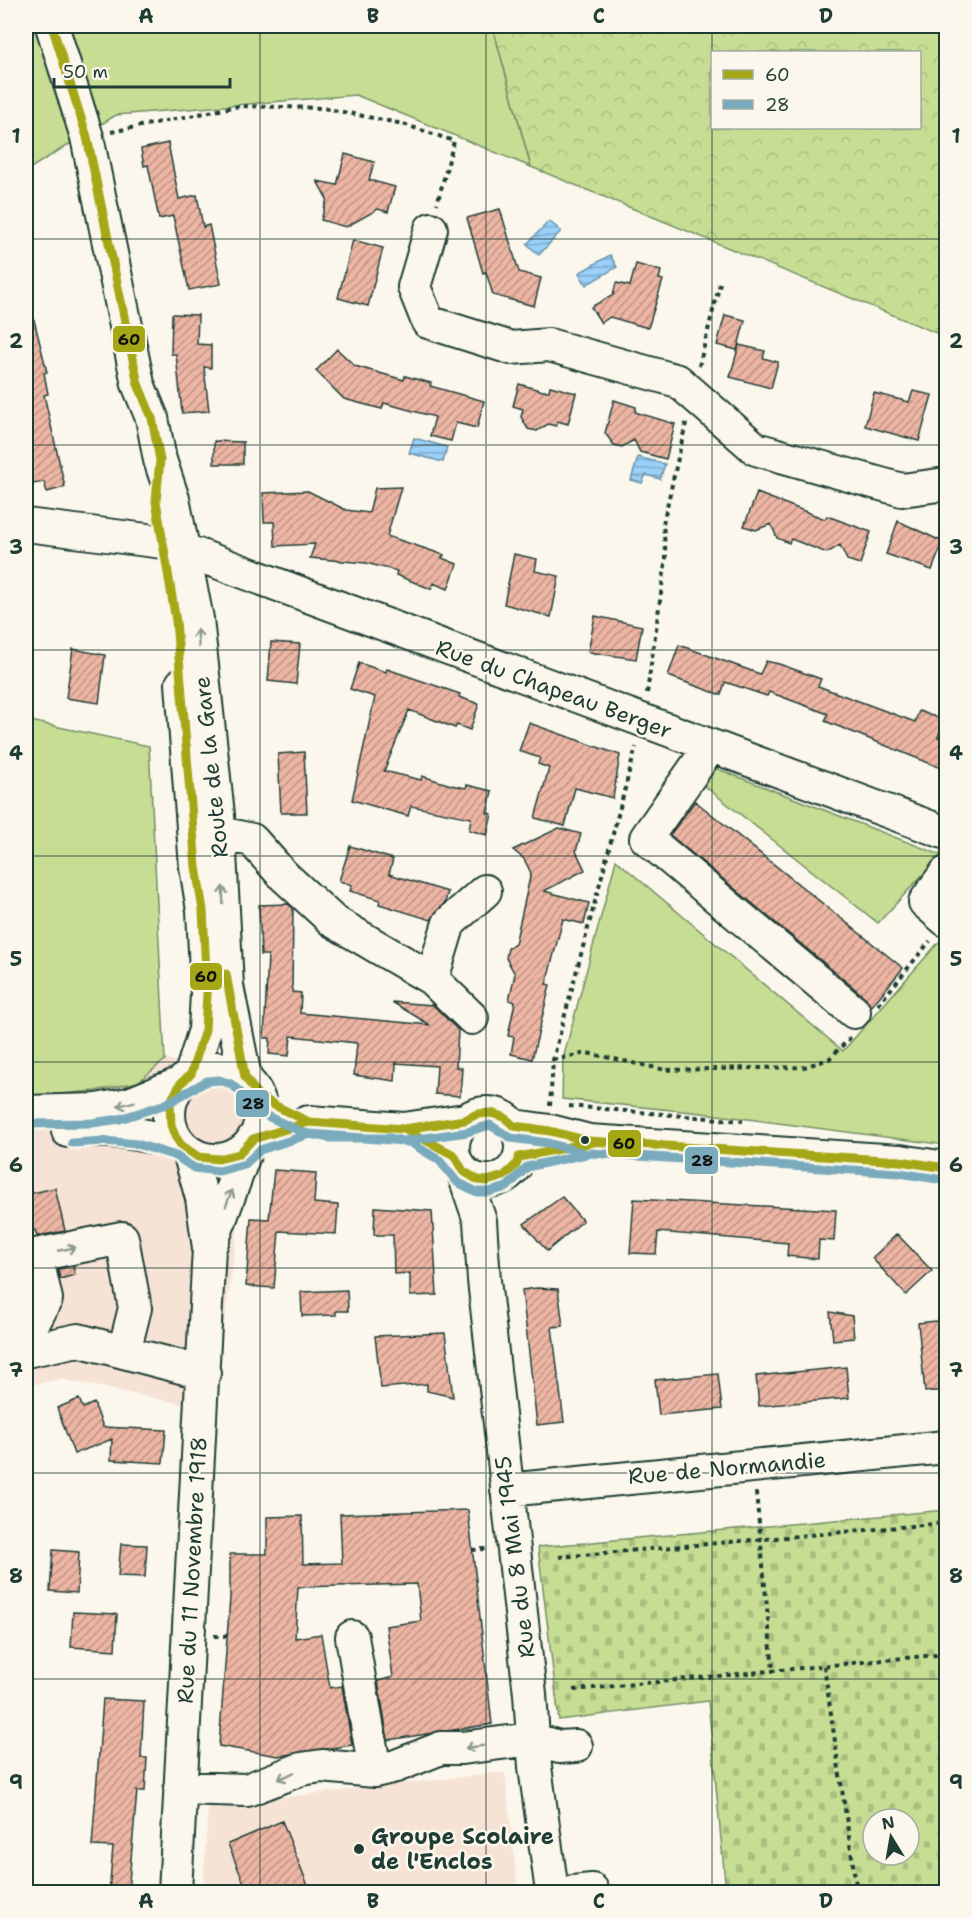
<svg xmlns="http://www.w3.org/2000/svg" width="972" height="1918" font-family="'Shantell Sans',sans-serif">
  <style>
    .built { fill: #f7e3d6 }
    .green { fill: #c6dd93; stroke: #728d64; stroke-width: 1.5 }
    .forest { fill: url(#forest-crowns); stroke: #728d64; stroke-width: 1.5; fill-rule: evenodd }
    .cemetery { fill: url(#cemetery-stones); stroke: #728d64; stroke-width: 1.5; fill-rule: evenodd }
    .water { fill: url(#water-rules); stroke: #6995aa; stroke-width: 1.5 }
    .building { fill: url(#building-hatch); stroke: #1f3d34; stroke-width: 1.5 }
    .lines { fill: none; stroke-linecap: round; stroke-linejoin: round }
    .minor-casing { stroke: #1f3d34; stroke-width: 36 }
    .path { stroke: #1f3d34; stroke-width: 4; stroke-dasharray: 4.5 4.5; stroke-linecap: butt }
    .minor { stroke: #fbf7ec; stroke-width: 32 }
    .bus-1-casing { stroke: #fbf7ec; stroke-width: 14 }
    .bus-2-casing { stroke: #fbf7ec; stroke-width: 14 }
    .bus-1 { stroke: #a5a715; stroke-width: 9 }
    .bus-2 { stroke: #7aabbd; stroke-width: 9 }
    .oneway { stroke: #8d9a90 }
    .grid { fill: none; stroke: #1f3d34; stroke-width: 1.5; stroke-opacity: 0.55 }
    .bus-dot { fill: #1f3d34; stroke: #fbf7ec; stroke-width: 2 }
    .labels { text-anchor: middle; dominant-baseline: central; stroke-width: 5; stroke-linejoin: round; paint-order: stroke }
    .street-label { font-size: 22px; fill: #1f3d34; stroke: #fbf7ec }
    .poi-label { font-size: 22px; font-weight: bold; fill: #1f3d34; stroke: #fbf7ec; text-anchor: start }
    .line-badge { stroke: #fbf7ec; stroke-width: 2 }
    .pale-badge-label { font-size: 16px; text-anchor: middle; font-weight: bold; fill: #111 }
    .neatline { fill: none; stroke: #1f3d34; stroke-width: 2 }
    .grid-label { font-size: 20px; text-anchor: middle; font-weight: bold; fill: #1f3d34 }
  </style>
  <defs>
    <pattern id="forest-crowns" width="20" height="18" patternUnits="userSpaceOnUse" patternTransform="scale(1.5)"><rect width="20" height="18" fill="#c6dd93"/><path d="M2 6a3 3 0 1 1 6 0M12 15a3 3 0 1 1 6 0" fill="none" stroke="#aabf7f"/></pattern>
    <pattern id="cemetery-stones" width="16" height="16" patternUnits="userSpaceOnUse" patternTransform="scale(1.5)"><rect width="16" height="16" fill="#c6dd93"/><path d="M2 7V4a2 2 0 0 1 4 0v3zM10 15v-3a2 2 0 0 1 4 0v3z" fill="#aabf7f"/></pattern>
    <pattern id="water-rules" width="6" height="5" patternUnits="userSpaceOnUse" patternTransform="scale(1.5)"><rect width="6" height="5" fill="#9ad0f9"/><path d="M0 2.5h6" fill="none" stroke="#7daaca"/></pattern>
    <pattern id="building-hatch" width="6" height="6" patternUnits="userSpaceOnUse" patternTransform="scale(1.5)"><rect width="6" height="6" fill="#edb5a4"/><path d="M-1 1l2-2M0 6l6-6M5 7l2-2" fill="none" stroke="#bf9486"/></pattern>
  </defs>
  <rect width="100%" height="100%" fill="#fbf7ec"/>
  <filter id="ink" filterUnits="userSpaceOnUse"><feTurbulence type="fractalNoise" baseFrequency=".0167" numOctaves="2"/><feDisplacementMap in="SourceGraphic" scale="12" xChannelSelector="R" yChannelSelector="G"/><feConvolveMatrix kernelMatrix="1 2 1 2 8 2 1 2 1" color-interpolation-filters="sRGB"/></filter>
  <g filter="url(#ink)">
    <path class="built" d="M165,1060L261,1067L212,1410L61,1379L26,1386V1097L95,1091L138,1082Z
      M505,1772L518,1892H203L208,1806Z"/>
    <path class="green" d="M26,26H482L494,31L531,167L356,95L116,115L26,171Z
      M26,720L149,746L165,1060L138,1082L95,1091L26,1097Z
      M715,768L941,855L878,923L702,784Z
      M616,860L843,1051L946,934V1145L702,1113L562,1099L563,1059Z"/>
    <path class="forest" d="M482,26H946V337L531,167L494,31ZM712,52H920V128H712Z"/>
    <path class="cemetery" d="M946,1510V1892H726L708,1701L559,1720L538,1547ZM873,1819H909V1855H873Z"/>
    <path class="water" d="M549,221L561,231L539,255L527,244Z
      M610,255L617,267L586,285L579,273Z
      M414,438L447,447L443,462L409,453Z
      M638,457L665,464L660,479L646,475L642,483L631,480Z"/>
    <path class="building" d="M168,143L179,199L197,195L203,227L209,225L221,284L189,290L173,216L159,219L148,165L144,166L141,149Z
      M345,154L374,162L369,180L395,187L388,212L378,209L346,227L321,220L327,199L317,181L337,185Z
      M500,209L519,272L541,278L534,306L493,295L486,272L483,273L467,218Z
      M353,240L383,248L368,306L338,298Z
      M636,264L661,271L659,279L663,280L648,328L610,317L601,323L591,307L613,295L616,283L630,286Z
      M26,312H32L47,372L44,373L48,394L44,395L65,487L47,492L44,482L33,484L29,465H26Z
      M172,314L198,315L197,344L211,345V368L204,367L209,411L182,413L176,354H171Z
      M725,315L745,320L737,350L717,345Z
      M739,345L765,351L763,358L778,362L771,388L730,377Z
      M337,349L355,366L404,380L405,376L416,379L431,383L430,386L484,401L477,428L456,423L451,441L430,436L435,417L384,403L382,409L344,399L316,371Z
      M519,384L543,391H549L550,386L576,393L568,424L557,421L556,426L548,424L537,431L528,429L521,417L523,409L513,406Z
      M913,391L932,395L919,441L865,426L874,393L909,402Z
      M614,400L636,407L635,412L675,424L666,459L640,452L634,440L622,447L614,445L605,433Z
      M214,441L243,442V464H214Z
      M401,487L387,536L444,555L442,558L457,564L448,589L433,583L431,589L396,575L397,571L366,563L310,558L315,544L275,546L274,522H264L263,493L308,491L346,510L369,513L375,488Z
      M757,493L825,519L827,516L871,532L860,564L847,560L840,545L827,553L791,539L789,543L777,538L771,524L756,530L744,526Z
      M898,521L943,542L932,570L886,554Z
      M514,554L537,559L535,571L559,576L551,617L504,604Z
      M595,616L642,626L636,659L588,652Z
      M271,642L300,644L296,684L268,681Z
      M679,645L760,674L766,661L779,664L821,679L818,686L915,722L919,711L944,720L938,737L946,740V770L825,721L828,714L769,692L767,696L725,682L721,695L668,676Z
      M73,649L105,655L99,703L66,698Z
      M359,663L386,672L387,669L460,694L459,697L479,704L470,730L457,725L455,728L409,710L384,771L421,780L422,776L451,785L466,788L467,785L492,791L487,813L492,814L487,835L469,830L471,818L411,806L408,816L352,800L375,697L350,689Z
      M529,723L620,755L613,798L575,788L565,826L535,818L549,768L538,764L540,758L519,751Z
      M304,752L307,813H281L278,754Z
      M695,801L903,968L871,1007L866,998L670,835Z
      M559,828L581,834L576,851L585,870L544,891L589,903L584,924L563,919L546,984L550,985L532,1059L511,1054L514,1037L508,1036L515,1002L509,1000L515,974L506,958L508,948L515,944L531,873L524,859L513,850Z
      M350,846L393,859L389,874L448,892L445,902L431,920L379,904L380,900L350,891L352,885L339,881Z
      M288,904L293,908L292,992L301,993L300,1013L430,1025L392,1002L433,1005L458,1030L456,1067L462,1068L460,1096L435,1094L437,1066L396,1063L395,1081L354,1075L357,1043L291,1036L289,1056L269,1054L270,1038H264L268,955H261L259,905Z
      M274,1170L316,1173L314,1203L338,1205L336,1234L279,1231L274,1288L246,1286L251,1218L269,1219Z
      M55,1188L65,1231L37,1236L35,1230L26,1233V1205L30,1204L28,1194Z
      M562,1197L583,1221L547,1251L524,1224Z
      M634,1199L836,1210L834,1241L819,1240L818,1259L787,1256L788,1243L658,1232L656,1254L630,1253Z
      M375,1207L432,1211L437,1295L410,1296V1273L394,1274L393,1235H374Z
      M897,1234L932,1271L906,1295L872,1258Z
      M73,1266L75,1275L60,1279L58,1269Z
      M537,1288L558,1289L563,1326L552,1327L564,1422L537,1425L522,1290Z
      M347,1290L348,1311H336V1315L302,1316L301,1292Z
      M830,1312L852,1316L854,1338L833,1340Z
      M946,1320V1390L925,1392L918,1323Z
      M445,1333L453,1397L427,1391V1384L381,1388L375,1336Z
      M846,1367L849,1398L759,1406L756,1376Z
      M718,1374L722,1409L659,1415L655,1380Z
      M79,1399L83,1408L94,1403L103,1427L166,1430L163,1463L111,1460L112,1439L74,1454L57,1408Z
      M468,1510L492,1724L388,1740L378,1681L393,1677L386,1626L421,1621L417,1584L298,1587L295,1638L321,1634L330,1688L342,1686L352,1745L278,1756L219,1746L230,1598V1554H267V1517L302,1516L303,1564L342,1563L340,1514Z
      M121,1544L147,1545L145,1577L118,1576Z
      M53,1550L79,1552L77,1593L50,1591Z
      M73,1612L117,1614L115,1650L71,1647Z
      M103,1699L144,1701L141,1758H147L145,1791H137L128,1893H109L113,1847L92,1846Z
      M282,1821L311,1893H248L228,1844Z"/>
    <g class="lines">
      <g class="minor-casing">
        <path id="minor" d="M52,26L87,137L138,384L152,418L160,460L173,499L197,619L218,815L227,986L245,1077
          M431,229L414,287L428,322L511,348L549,345L678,381L756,449L902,490L946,484
          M26,525L163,542L946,833
          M182,684L196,867L203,910L207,994L205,1030L191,1074
          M710,747L646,838L854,1012
          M220,833L252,840L283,875L333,921L432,979L472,1018
          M946,873L925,902L946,920
          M432,979L449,923L485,891
          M169 1114a46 46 0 1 1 92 0a46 46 0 1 1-92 0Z
          M26,1112L97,1110L129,1104L181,1083
          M453 1147a34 34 0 1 1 68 0a34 34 0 1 1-68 0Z
          M514,1126L550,1131L589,1141L900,1161L946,1168
          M68,1131C113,1129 138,1132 181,1145
          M253,1139L309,1122L404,1129L465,1120
          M463,1171L480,1221L484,1280L530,1694L535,1767L552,1892
          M210,1247L247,1147
          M35,1320L46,1299L36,1255L122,1238L135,1308L124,1352
          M26,1351L78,1340L204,1373
          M507,1490L946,1447
          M352,1637L375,1771
          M180,1788L247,1790L301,1769L322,1766L375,1771L396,1766L441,1748H462L532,1739L559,1747L576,1746
          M175,1892L209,1248L202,1198L189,1152
          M573,1892L592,1890"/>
      </g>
      <path class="path" d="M111,132L239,106L323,108L403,124L454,141L437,204
        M699,366L721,279
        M647,693L666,558L663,524L686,423
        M878,1005L930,941
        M553,1060L587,1053L666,1070L804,1067L829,1059L851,1037
        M550,1106L553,1060L636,747
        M569,1106L743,1121
        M756,1492L773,1670
        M472,1550L486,1549
        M559,1557L946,1523
        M214,1636H228
        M824,1666L857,1892
        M574,1690L946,1654"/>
      <use href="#minor" class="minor"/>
      <g class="bus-1-casing">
        <path id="bus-1" d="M52,26L87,137L138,384L152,418L160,460L156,501L176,621L196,867L203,910L207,994L205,1030L191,1074L181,1083L170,1103L171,1125L175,1136L181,1145L198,1157L219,1159L239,1154L253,1139L309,1122L404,1129L465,1120L477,1114L491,1113L504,1117L514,1126L550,1131L589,1141L900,1161L946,1168
          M226,974L245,1077L257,1094L274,1105L309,1122L404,1129L454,1155L463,1171L478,1180L487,1181L504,1176L516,1165L519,1157L594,1142"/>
      </g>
      <g class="bus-2-casing">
        <path id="bus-2" d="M26,1124L92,1123L120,1119L166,1104L207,1081L219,1080L231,1084L267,1116L304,1133L330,1138H391L411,1143L439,1160L457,1182L477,1192H489L507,1187L527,1167L590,1153L899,1173L944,1180
          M72,1143L105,1141L137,1144L176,1156L194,1168L219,1171L245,1164L260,1150L310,1134L404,1141L467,1132L490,1125L511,1138L548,1143L588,1154"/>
      </g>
      <use href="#bus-1" class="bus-1"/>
      <use href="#bus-2" class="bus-2"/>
    </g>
    <defs><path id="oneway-shaft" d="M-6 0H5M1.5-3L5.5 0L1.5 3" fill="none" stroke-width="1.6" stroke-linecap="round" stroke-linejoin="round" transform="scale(1.5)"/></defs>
    <g class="oneway">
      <use href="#oneway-shaft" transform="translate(198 638) rotate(-95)"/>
      <use href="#oneway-shaft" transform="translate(223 895) rotate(-91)"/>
      <use href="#oneway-shaft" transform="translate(126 1104) rotate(165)"/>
      <use href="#oneway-shaft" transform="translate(229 1198) rotate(-69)"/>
      <use href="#oneway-shaft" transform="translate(67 1249) rotate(-11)"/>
      <use href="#oneway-shaft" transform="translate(474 1747) rotate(172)"/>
      <use href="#oneway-shaft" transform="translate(286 1776) rotate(156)"/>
    </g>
  </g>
  <path class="grid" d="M260,26V1892M486,26V1892M712,26V52M712,52V128M712,128V1892M26,239H946M26,445H946M26,650H946M26,856H946M26,1062H946M26,1268H946M26,1473H946M26,1679H946"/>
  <g class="bus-dot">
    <circle cx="585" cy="1140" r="5"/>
    <circle cx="359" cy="1849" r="6"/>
  </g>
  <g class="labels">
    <g class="street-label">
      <text transform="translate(554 689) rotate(20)">Rue du Chapeau Berger</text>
      <text transform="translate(211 767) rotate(-96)">Route de la Gare</text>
      <text transform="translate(727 1468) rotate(-5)">Rue de Normandie</text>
      <text transform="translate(515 1557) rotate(-97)">Rue du 8 Mai 1945</text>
      <text transform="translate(192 1570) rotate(-87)">Rue du 11 Novembre 1918</text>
    </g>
    <g class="poi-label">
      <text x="371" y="1836">Groupe Scolaire<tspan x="371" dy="25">de l'Enclos</tspan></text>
    </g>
  </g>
  <g class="line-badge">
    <rect x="112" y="325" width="34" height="28" rx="6" fill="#a5a715"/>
    <rect x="189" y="962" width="34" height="29" rx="6" fill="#a5a715"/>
    <rect x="235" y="1089" width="35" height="29" rx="6" fill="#7aabbd"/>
    <rect x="607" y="1129" width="35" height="29" rx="6" fill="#a5a715"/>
    <rect x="684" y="1146" width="35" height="29" rx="6" fill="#7aabbd"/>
  </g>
  <g class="pale-badge-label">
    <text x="129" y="345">60</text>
    <text x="206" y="982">60</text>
    <text x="253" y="1109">28</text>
    <text x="624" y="1149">60</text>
    <text x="702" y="1166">28</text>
  </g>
  <rect width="972" height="1918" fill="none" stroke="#fbf7ec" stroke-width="66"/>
  <rect x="711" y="51" width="210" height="78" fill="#fbf7ec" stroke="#a3ada2" stroke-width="1.5"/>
  <rect x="723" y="70" width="30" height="9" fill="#a5a715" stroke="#a3ada2" stroke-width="1.5"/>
  <text x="765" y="81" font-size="18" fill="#1f3d34">60</text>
  <rect x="723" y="100" width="30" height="9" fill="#7aabbd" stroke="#a3ada2" stroke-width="1.5"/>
  <text x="765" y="111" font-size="18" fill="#1f3d34">28</text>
  <g transform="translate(891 1837) rotate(349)"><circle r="28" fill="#fbf7ec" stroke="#a3ada2" stroke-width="1.5"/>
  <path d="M0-4.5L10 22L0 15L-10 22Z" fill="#1f3d34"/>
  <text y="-9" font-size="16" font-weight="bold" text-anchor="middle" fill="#1f3d34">N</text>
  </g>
  <path d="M54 78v9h176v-9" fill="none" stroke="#1f3d34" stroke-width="3"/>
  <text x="63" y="78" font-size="18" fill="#1f3d34" stroke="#fbf7ec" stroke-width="4.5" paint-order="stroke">50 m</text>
  <rect x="33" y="33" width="906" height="1852" class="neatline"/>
  <g class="grid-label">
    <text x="146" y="23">A</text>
    <text x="373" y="23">B</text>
    <text x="599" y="23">C</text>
    <text x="826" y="23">D</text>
    <text x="16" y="143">1</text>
    <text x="956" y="143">1</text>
    <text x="16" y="348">2</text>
    <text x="956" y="348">2</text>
    <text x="16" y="554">3</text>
    <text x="956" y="554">3</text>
    <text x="16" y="760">4</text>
    <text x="956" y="760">4</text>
    <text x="16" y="966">5</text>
    <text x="956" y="966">5</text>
    <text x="16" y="1172">6</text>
    <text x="956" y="1172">6</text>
    <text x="16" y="1377">7</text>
    <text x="956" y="1377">7</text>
    <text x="16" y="1583">8</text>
    <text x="956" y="1583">8</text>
    <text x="16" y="1789">9</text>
    <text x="956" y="1789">9</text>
    <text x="146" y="1908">A</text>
    <text x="373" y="1908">B</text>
    <text x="599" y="1908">C</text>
    <text x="826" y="1908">D</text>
  </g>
</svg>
